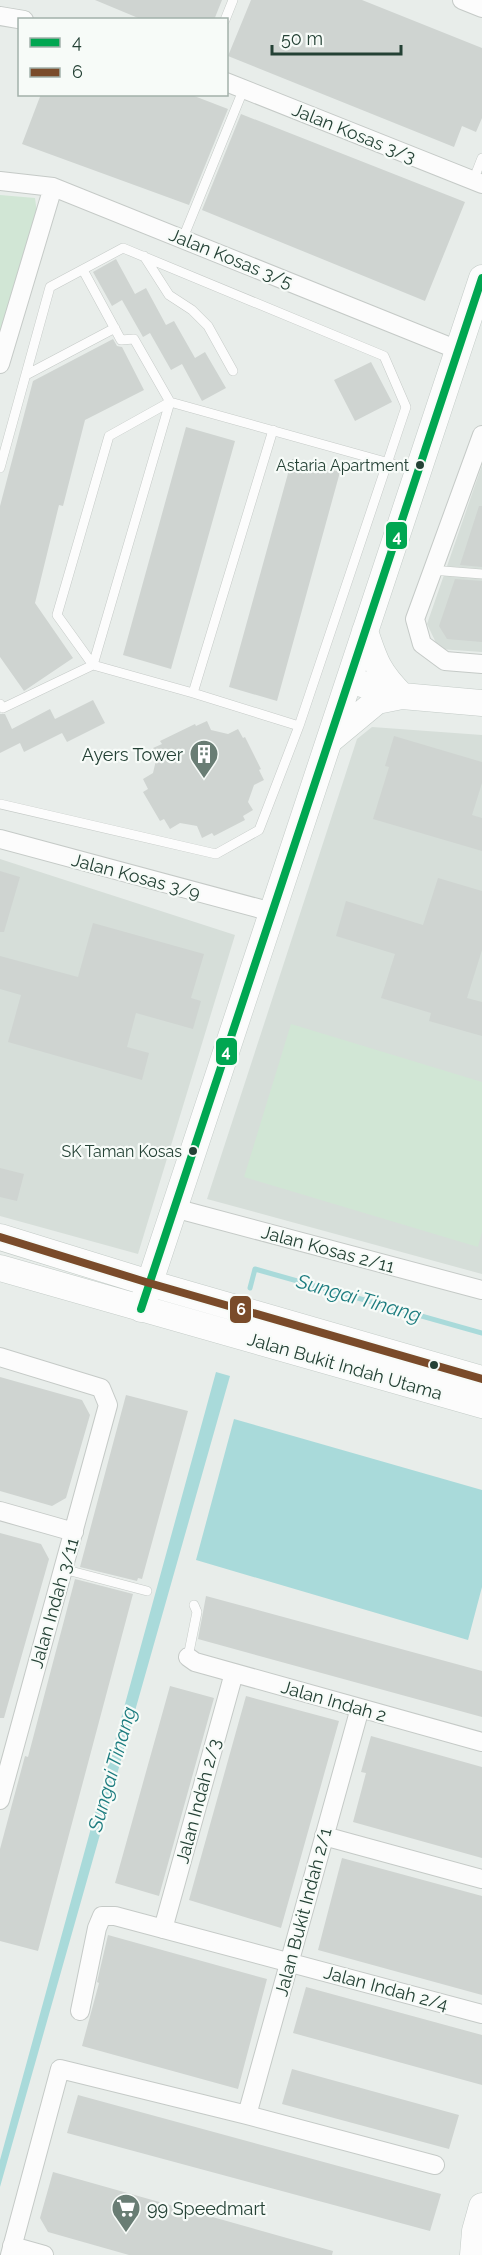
<svg xmlns="http://www.w3.org/2000/svg" width="482" height="2255" font-family="Raleway,sans-serif">
  <style>
    .built { fill: #d6ded9 }
    .green { fill: #d1e6d5 }
    .water { fill: #a9dada }
    .lines { fill: none; stroke-linecap: round; stroke-linejoin: round }
    .stream { stroke: #a9dada; stroke-width: 5 }
    .building { fill: #cfd4d1 }
    .lane-casing { stroke: #c5cac7; stroke-width: 10 }
    .street-casing { stroke: #c5cac7; stroke-width: 20 }
    .secondary-casing { stroke: #c3cbc7; stroke-width: 27 }
    .lane { stroke: #fcfcfc; stroke-width: 9 }
    .street { stroke: #fcfcfc; stroke-width: 18 }
    .secondary { stroke: #fcfcfc; stroke-width: 26 }
    .bus-1-casing { stroke: #f7fbf8; stroke-width: 12 }
    .bus-2-casing { stroke: #f7fbf8; stroke-width: 12 }
    .bus-1 { stroke: #00a651; stroke-width: 8 }
    .bus-2 { stroke: #7a4b2a; stroke-width: 8 }
    .bus-dot { fill: #244135; stroke: #f7fbf8; stroke-width: 2 }
    .labels { text-anchor: middle; dominant-baseline: central; stroke-width: 4.5; stroke-linejoin: round; paint-order: stroke }
    .bus-label { font-size: 16px; fill: #244135; stroke: #f7fbf8; text-anchor: end }
    .street-label { font-size: 18px; fill: #244135; stroke: #f7fbf8 }
    .poi-label { font-size: 18px; fill: #244135; stroke: #f7fbf8; text-anchor: end }
    .water-label { font-size: 20px; font-style: italic; fill: #1c7c7f; stroke: #f7fbf8 }
    .line-badge { stroke: #f7fbf8; stroke-width: 2 }
    .badge-label { font-size: 16px; text-anchor: middle; font-weight: bold; fill: #fff }
  </style>
  <rect width="100%" height="100%" fill="#e8edea"/>
  <path class="built" d="M482,465V652L439,649L427,624Z
    M372,727L482,735V1274L207,1199L357,739Z
    M0,859L235,935L138,1254L0,1216Z"/>
  <path class="green" d="M0,195L35,198L37,214L0,341Z
    M291,1024L482,1082V1232L478,1247L244,1177Z"/>
  <path class="water" d="M216,1372L230,1376L0,2187V2160Z
    M234,1419L482,1490V1587L468,1640L196,1560Z"/>
  <g class="lines">
    <path class="stream" d="M250,1288L255,1269L482,1333"/>
  </g>
  <path class="building" d="M95,0H222L214,20H143Z
    M251,0H362L482,48V118L476,132L462,126L454,147L228,56Z
    M41,94H189L228,109L189,205L22,144Z
    M241,114L465,202L425,301L202,210Z
    M116,259L135,294L146,288L166,325L174,321L195,358L205,352L226,388L202,401L182,364L171,370L150,333L143,337L122,300L112,306L93,272Z
    M113,339L117,346L122,347L144,390L85,420L63,506L59,505L35,603L73,658L24,691L0,657V506L33,381Z
    M371,362L392,402L355,421L334,380Z
    M186,427L235,441L171,669L123,655Z
    M292,459L340,472L277,701L229,687Z
    M479,506H482V567L460,565Z
    M455,579L482,581V642L447,639L439,626Z
    M93,700L105,723L67,742L62,733L24,752L20,743L0,753V714H5L12,729L50,709L55,719Z
    M207,721L211,730L228,734L238,729L243,738L245,737L261,769L259,770L264,780L254,785L248,802L253,810L243,816L245,820L214,836L212,833L202,838L197,826L180,823L170,829L164,819L160,821L143,792L148,789L143,779L153,773L157,756L153,748L162,744L160,741L195,724L196,726Z
    M394,736L482,762V783L472,815L482,818V851L373,819L389,767L385,766Z
    M0,871L20,877L4,932H0Z
    M438,878L482,891V950L467,998L482,1002V1036L429,1021L431,1013L381,998L395,954L336,936L346,901L423,925Z
    M93,923L204,954L191,998L201,1001L193,1029L136,1013L127,1047L149,1053L142,1080L8,1042L21,995L0,989V956L78,977Z
    M0,1168L24,1174L17,1201L0,1197Z
    M0,1377L82,1400L90,1415L66,1498L52,1506L0,1491Z
    M126,1395L188,1411L142,1579L138,1578L137,1581L80,1567Z
    M0,1533L41,1544L49,1559L4,1718H0Z
    M75,1579L133,1594L38,1951L0,1941V1849L25,1756L28,1757Z
    M206,1596L482,1671V1717L198,1639Z
    M170,1686L214,1698L159,1896L115,1883Z
    M246,1696L339,1721L281,1928L189,1900Z
    M371,1736L482,1767V1858L353,1822L366,1773L361,1772Z
    M342,1858L482,1896V1995L318,1950Z
    M108,1935L267,1979L238,2089L82,2046L99,1983L97,1982Z
    M306,1987L482,2035V2085L293,2033Z
    M292,2069L459,2115L449,2149L282,2104Z
    M78,2095L441,2194L430,2231L67,2133Z
    M53,2172L333,2251L332,2255H129L48,2232L40,2218Z"/>
  <g class="lines">
    <g class="lane-casing">
      <path id="lane" d="M225,20L233,0
        M473,181L482,158
        M183,238L244,88
        M144,256L169,295L192,310L208,326L233,371
        M26,375L115,328
        M0,468L50,287L123,248L384,356L406,407L299,726L259,830L216,854L0,804
        M431,570L482,574
        M193,693L273,430
        M0,704L3,708L93,665L170,402L134,339L121,340L83,270
        M299,726L193,693L93,665L57,615L109,436L170,402L418,471
        M63,1569L147,1591
        M188,1657L197,1612L194,1605"/>
    </g>
    <g class="street-casing">
      <path id="street" d="M462,0L482,8
        M0,16L24,20
        M226,82L482,184
        M0,181L53,187L458,350
        M0,364L53,187
        M482,435L415,619L422,644L445,661L482,664
        M0,839L272,912
        M174,1208L482,1290
        M0,1357L101,1388L108,1405L0,1800
        M0,1511L74,1532
        M188,1657L195,1662L482,1742
        M324,1836L482,1879
        M163,1929L234,1673
        M80,2011L97,1928L102,1916H115L482,2014
        M247,2115L360,1708
        M12,2246L44,2255
        M10,2255L60,2069L247,2115L435,2165"/>
    </g>
    <g class="secondary-casing">
      <path id="secondary" d="M365,631C375,662 379,673 402,696
        M349,680L402,696L482,703
        M330,740L377,701L402,696
        M0,1237L149,1283L482,1379
        M0,1268L482,1405
        M141,1309L482,278
        M473,2255L475,2231L482,2206"/>
    </g>
    <use href="#lane" class="lane"/>
    <use href="#street" class="street"/>
    <use href="#secondary" class="secondary"/>
    <g class="bus-1-casing">
      <path id="bus-1" d="M141,1309L482,278"/>
    </g>
    <g class="bus-2-casing">
      <path id="bus-2" d="M0,1237L149,1283L482,1379"/>
    </g>
    <use href="#bus-1" class="bus-1"/>
    <use href="#bus-2" class="bus-2"/>
  </g>
  <defs>
    <g id="building-pin" transform="scale(1.5)"><path d="M0 17L-7.5 6A9.5 9.5 0 1 1 7.5 6Z" fill="#697d74" stroke="#f7fbf8"/><path d="M-4-6H4V6H1V3H-1V6H-4ZM-2.5-4.3h1.7v1.8h-1.7ZM.8-4.3h1.7v1.8H.8ZM-2.5-1h1.7V.8h-1.7ZM.8-1h1.7V.8H.8Z" fill="#fff"/></g>
    <g id="supermarket-pin" transform="scale(1.5)"><path d="M0 17L-7.5 6A9.5 9.5 0 1 1 7.5 6Z" fill="#697d74" stroke="#f7fbf8"/><path d="M-6-5.5h2.5l.6 2H6L4.5 2H-2.5L-4.4-4H-6ZM-1.5 3.2a1.3 1.3 0 1 0 .1 0ZM3 3.2a1.3 1.3 0 1 0 .1 0Z" fill="#fff"/></g>
  </defs>
  <g fill-rule="evenodd">
    <use href="#building-pin" x="204" y="754"/>
    <use href="#supermarket-pin" x="126" y="2208"/>
  </g>
  <g class="bus-dot">
    <circle cx="420" cy="465" r="5"/>
    <circle cx="193" cy="1151" r="5"/>
    <circle cx="434" cy="1365" r="5"/>
  </g>
  <g class="labels">
    <g class="bus-label">
      <text x="409" y="465">Astaria Apartment</text>
      <text x="182" y="1151">SK Taman Kosas</text>
    </g>
    <g class="street-label">
      <text transform="translate(354 133) rotate(22)">Jalan Kosas 3/3</text>
      <text transform="translate(231 258) rotate(22)">Jalan Kosas 3/5</text>
      <text transform="translate(136 876) rotate(15)">Jalan Kosas 3/9</text>
      <text transform="translate(328 1249) rotate(15)">Jalan Kosas 2/11</text>
      <text transform="translate(345 1366) rotate(16)">Jalan Bukit Indah Utama</text>
      <text transform="translate(54 1603) rotate(-74)">Jalan Indah 3/11</text>
      <text transform="translate(334 1701) rotate(16)">Jalan Indah 2</text>
      <text transform="translate(198 1801) rotate(-75)">Jalan Indah 2/3</text>
      <text transform="translate(303 1912) rotate(-75)">Jalan Bukit Indah 2/1</text>
      <text transform="translate(386 1988) rotate(15)">Jalan Indah 2/4</text>
    </g>
    <g class="poi-label">
      <text x="183" y="754">Ayers Tower</text>
      <text x="147" y="2208" text-anchor="start">99 Speedmart</text>
    </g>
    <g class="water-label">
      <text transform="translate(359 1298) rotate(16)">Sungai Tinang</text>
      <text transform="translate(112 1769) rotate(-74)">Sungai Tinang</text>
    </g>
  </g>
  <g class="line-badge">
    <rect x="385" y="521" width="23" height="29" rx="6" fill="#00a651"/>
    <rect x="215" y="1037" width="23" height="29" rx="6" fill="#00a651"/>
    <rect x="229" y="1295" width="23" height="29" rx="6" fill="#7a4b2a"/>
  </g>
  <g class="badge-label">
    <text x="397" y="542">4</text>
    <text x="226" y="1057">4</text>
    <text x="241" y="1315">6</text>
  </g>
  <rect x="18" y="18" width="210" height="78" fill="#f7fbf8" stroke="#a3b1aa" stroke-width="1.5"/>
  <rect x="30" y="38" width="30" height="9" fill="#00a651" stroke="#a3b1aa" stroke-width="1.5"/>
  <text x="72" y="48" font-size="18" fill="#244135">4</text>
  <rect x="30" y="68" width="30" height="9" fill="#7a4b2a" stroke="#a3b1aa" stroke-width="1.5"/>
  <text x="72" y="78" font-size="18" fill="#244135">6</text>
  <path d="M272 45v9h129v-9" fill="none" stroke="#244135" stroke-width="3"/>
  <text x="281" y="45" font-size="18" fill="#244135" stroke="#f7fbf8" stroke-width="4.5" paint-order="stroke">50 m</text>
</svg>
